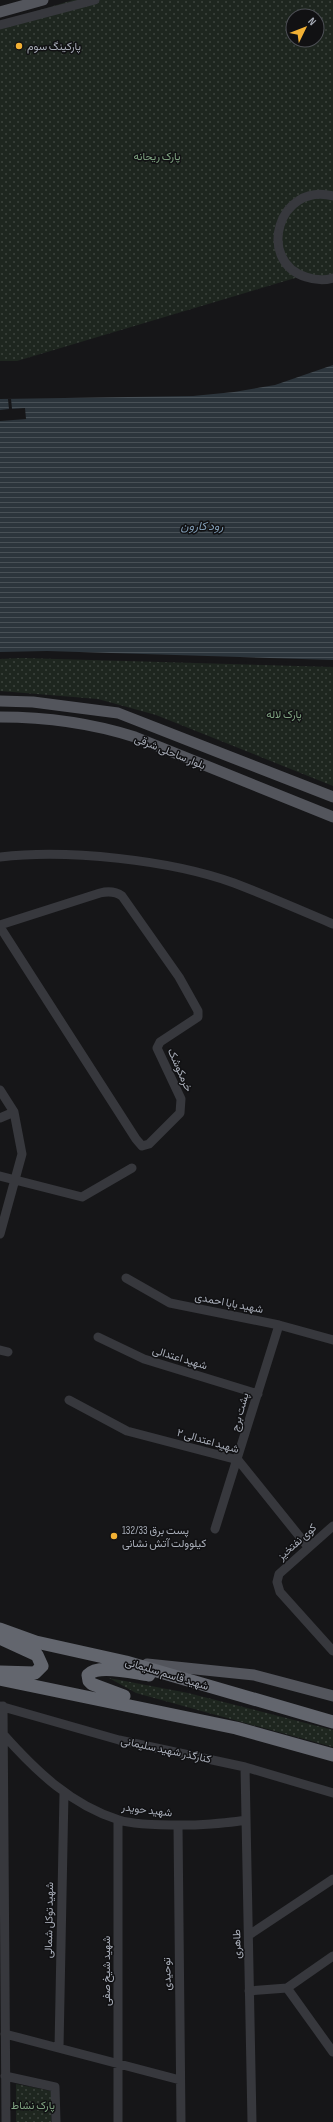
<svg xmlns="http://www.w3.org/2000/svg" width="333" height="2122" font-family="'Sofia Sans Condensed',Vazirmatn,sans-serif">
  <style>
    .grass { fill: url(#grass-dots); fill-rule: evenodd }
    .water { fill: url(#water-rules) }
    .pier { fill: #161618 }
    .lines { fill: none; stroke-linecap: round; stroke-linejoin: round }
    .minor { stroke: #37383d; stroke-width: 9 }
    .major { stroke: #53555c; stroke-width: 11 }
    .highway { stroke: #63666e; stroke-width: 13 }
    .poi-dot { fill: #f2b134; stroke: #111113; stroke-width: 1.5 }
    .labels { text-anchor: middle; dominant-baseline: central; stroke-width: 3; stroke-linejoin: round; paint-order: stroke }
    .poi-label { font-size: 11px; fill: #a8adb8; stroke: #111113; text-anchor: start }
    .park-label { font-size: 11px; fill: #7fa381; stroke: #111113 }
    .street-label { font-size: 11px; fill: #a8adb8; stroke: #111113 }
    .water-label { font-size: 12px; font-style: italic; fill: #7f9bb3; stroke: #111113 }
  </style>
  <defs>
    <pattern id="grass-dots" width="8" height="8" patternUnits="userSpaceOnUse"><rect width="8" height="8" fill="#1e261f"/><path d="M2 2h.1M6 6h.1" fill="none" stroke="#3c433d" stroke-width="1.8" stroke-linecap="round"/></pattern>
    <pattern id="water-rules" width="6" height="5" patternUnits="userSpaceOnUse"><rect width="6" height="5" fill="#2c353c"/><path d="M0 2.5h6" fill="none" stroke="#485056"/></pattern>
  </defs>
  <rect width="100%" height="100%" fill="#161618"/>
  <path class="grass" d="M73,0H333V278L302,276L17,361H0V22ZM293,16H317V40H293Z
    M22,658L333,667V786L156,715L98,699L0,691V659Z
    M109,1678L188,1693L333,1730V1747L136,1693Z
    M16,2084L51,2091V2122H16Z"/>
  <path class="water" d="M333,365V660L47,651L0,652V399L193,396L234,392L275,385Z"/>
  <path class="pier" d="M8,399H11L12,409L25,408L26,419L0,421V410L9,409Z"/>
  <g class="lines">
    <path class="minor" d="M0,25L95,0
      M333,196C278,182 256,261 306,277C315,280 324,281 333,278
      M0,857C68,849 170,860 234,883C268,896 300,910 333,924
      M0,925L100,893C108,891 115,891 122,896L179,977L198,1011V1017L160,1042L157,1048L181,1099L180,1113L149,1144L142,1146L136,1139L0,927
      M0,1090L14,1112L22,1154L0,1234
      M0,1118L14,1112
      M0,1176L82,1197L132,1168
      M126,1278L170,1303L279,1325L333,1340
      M98,1337L144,1359L258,1394
      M0,1350L8,1352
      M69,1400L127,1431L238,1460L308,1547
      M333,1526L279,1574L277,1582L280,1592L333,1651
      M215,1529L279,1325
      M0,1706L119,1740L245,1767L333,1793
      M3,1706L6,2122
      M3,1734C36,1771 71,1805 119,1820C137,1826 175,1825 195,1825C212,1824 229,1823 246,1820
      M245,1767L252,2122
      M118,1820V2122
      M178,1825L181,2122
      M249,1935L333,1879
      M287,1988L333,2052
      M249,1991L287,1988L333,1956
      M5,2034L180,2080
      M59,2048L64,1793
      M5,2076L55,2087L56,2122"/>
    <path class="major" d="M0,12L43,0
      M0,701L33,702L118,713L333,797
      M0,717C45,717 91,723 135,737L333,817
      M147,1664L254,1675L333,1696"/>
    <path class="highway" d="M0,1629L36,1642L126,1662L333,1722
      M0,1638L37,1655L42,1666L35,1673L0,1672
      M0,1679L236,1728L333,1755
      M124,1696L92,1684L89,1681L88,1675C98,1663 134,1673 149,1675"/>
  </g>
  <g class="poi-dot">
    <circle cx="19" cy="46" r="4"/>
    <circle cx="114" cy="1536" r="4"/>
  </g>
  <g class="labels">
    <g class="poi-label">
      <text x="27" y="46">پارکینگ سوم</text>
      <text x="122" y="1530">پست برق 132/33<tspan x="122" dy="13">کیلوولت آتش نشانی</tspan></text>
    </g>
    <g class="park-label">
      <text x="157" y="156">پارک ریحانه</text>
      <text x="284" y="714">پارک لاله</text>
      <text x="33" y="2105">پارک نشاط</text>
    </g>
    <g class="street-label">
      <text transform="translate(170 752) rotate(22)">بلوار ساحلی شرقی</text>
      <text transform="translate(180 1070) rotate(66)">خرمکوشک</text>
      <text transform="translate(229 1303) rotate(11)">شهید بابا احمدی</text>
      <text transform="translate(180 1358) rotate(17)">شهید اعتدالی</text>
      <text transform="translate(240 1412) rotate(-74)">پشت برج</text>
      <text transform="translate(208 1441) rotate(16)">شهید اعتدالی ۲</text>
      <text transform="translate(297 1542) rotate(-42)">کوی نفتخیز</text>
      <text transform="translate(167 1674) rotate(17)">شهید قاسم سلیمانی</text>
      <text transform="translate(166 1750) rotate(12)">کنارگذر شهید سلیمانی</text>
      <text transform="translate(147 1810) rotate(7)">شهید حویدر</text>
      <text transform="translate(49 1920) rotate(-89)">شهید توکل شمالی</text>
      <text transform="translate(237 1944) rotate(-91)">طاهری</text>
      <text transform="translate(106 1971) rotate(-90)">شهید شیخ صفی</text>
      <text transform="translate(167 1974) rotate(-91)">توحیدی</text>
    </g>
    <g class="water-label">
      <text x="202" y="526">رود کارون</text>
    </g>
  </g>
  <g transform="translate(305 28) rotate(47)"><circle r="19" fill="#111113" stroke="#4d4f55"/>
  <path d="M0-3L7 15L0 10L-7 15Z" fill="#f2b134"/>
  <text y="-6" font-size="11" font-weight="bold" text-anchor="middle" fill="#a8adb8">N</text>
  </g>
</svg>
